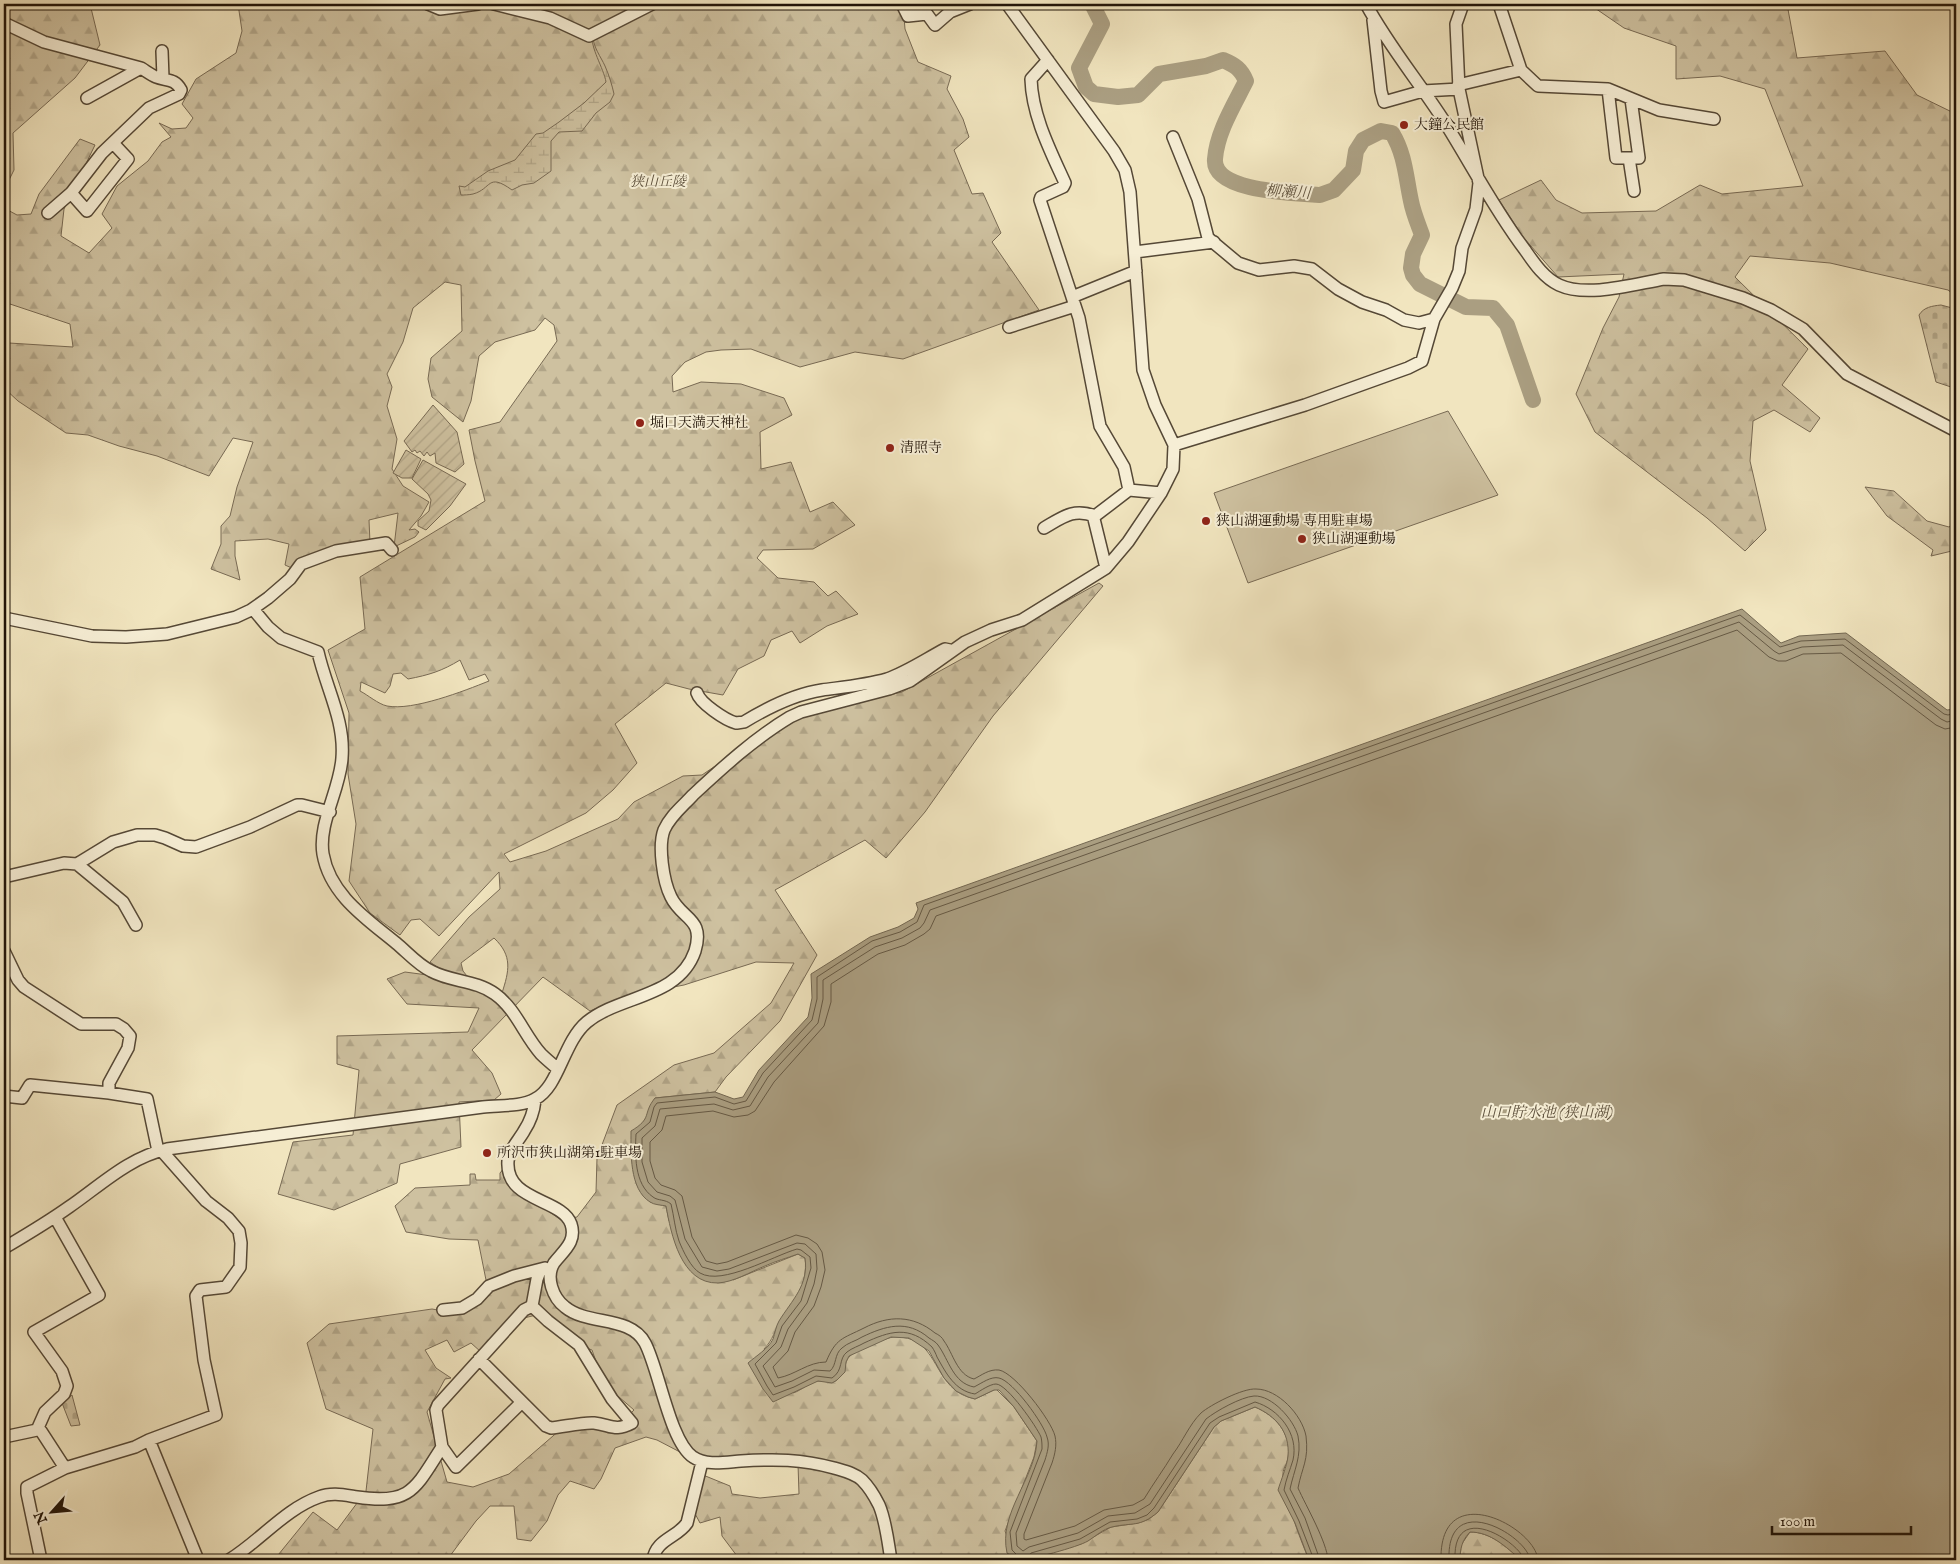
<svg xmlns="http://www.w3.org/2000/svg" width="1960" height="1564" font-family="'IM FELL English','Noto Serif JP',serif">
  <style>
    .forest { fill: url(#forest-firs); stroke: #786a54; fill-rule: evenodd }
    .wetland { fill: url(#wetland-marsh); stroke: #786a54 }
    .cemetery { fill: url(#cemetery-stones); stroke: #786a54 }
    .garden { fill: url(#garden-furrows); stroke: #786a54 }
    .pitch { fill: #cec1a0; stroke: #786a54 }
    .water { fill: #aa9e81; stroke: #736751 }
    .lines { fill: none; stroke-linecap: round; stroke-linejoin: round }
    .shore { stroke: #665944; stroke-width: 1 }
    .river { stroke: #aa9e81; stroke-width: 16 }
    .minor-casing { stroke: #554836; stroke-width: 14 }
    .minor { stroke: #f6eed5; stroke-width: 11 }
    .poi-dot { fill: #8f2418; stroke: #f6eed5; stroke-width: 2 }
    .labels { text-anchor: middle; dominant-baseline: central; stroke-width: 4; stroke-linejoin: round; paint-order: stroke }
    .poi-label { font-size: 14px; fill: #211408; stroke: #f6eed5; text-anchor: start }
    .park-label { font-size: 14px; font-style: italic; fill: #5e513d; stroke: #f6eed5 }
    .water-label { font-size: 15px; font-style: italic; fill: #5f523e; stroke: #f6eed5 }
  </style>
  <defs>
    <pattern id="forest-firs" width="22" height="20" patternUnits="userSpaceOnUse" patternTransform="scale(1.25)"><rect width="22" height="20" fill="#cec1a0"/><path d="M5 1l3.5 6h-7zM16 11l3.5 6h-7z" fill="#b1a588"/></pattern>
    <pattern id="wetland-marsh" width="20" height="14" patternUnits="userSpaceOnUse" patternTransform="scale(1.25)"><rect width="20" height="14" fill="#cec1a0"/><path d="M1 5h8M5 5V1M11 12h8M15 12V8" fill="none" stroke="#b1a588"/></pattern>
    <pattern id="cemetery-stones" width="16" height="16" patternUnits="userSpaceOnUse" patternTransform="scale(1.25)"><rect width="16" height="16" fill="#cec1a0"/><path d="M2 7V4a2 2 0 0 1 4 0v3zM10 15v-3a2 2 0 0 1 4 0v3z" fill="#b1a588"/></pattern>
    <pattern id="garden-furrows" width="10" height="10" patternUnits="userSpaceOnUse" patternTransform="scale(1.25)"><rect width="10" height="10" fill="#cec1a0"/><path d="M-1 1l2-2M0 10L10 0M9 11l2-2" fill="none" stroke="#b1a588"/></pattern>
  </defs>
  <rect width="100%" height="100%" fill="#f1e5bf"/>
  <filter id="stains"><feTurbulence type="fractalNoise" baseFrequency=".004" numOctaves="4"/><feColorMatrix values="0 0 0 0 .2 0 0 0 0 .09 0 0 0 0 .02 0 0 0 .5 -.17"/></filter>
  <radialGradient id="worn" r=".72"><stop offset=".6" stop-color="#630" stop-opacity="0"/><stop offset="1" stop-color="#630" stop-opacity=".3"/></radialGradient>
  <path class="forest" d="M4,4H90L100,45L75,78L13,133L14,170L5,188L4,207Z
    M238,4H898L904,17L905,29L918,62L951,76L947,89L963,119L969,137L954,150L972,194L983,193L1001,233L992,242L1039,310L903,359L855,352L800,367L751,349L721,350L706,352L685,362L672,376L673,392L701,382L741,384L784,398L792,415L760,432L761,469L791,462L810,512L833,502L855,525L813,549L763,550L757,558L778,578L814,582L828,596L836,591L858,614L827,626L800,643L792,631L771,640L764,656L738,669L723,695L689,689L666,683L615,724L637,763L613,790L586,813L504,854L510,862L546,851L618,819L634,802L683,776L702,775L755,739L805,714L902,692L1099,583L1103,586L993,716L925,812L886,858L865,840L775,890L817,955L780,1021L726,1077L715,1092L655,1098C650,1106 648,1117 642,1124L650,1202L666,1206L669,1221L733,1280L798,1254L805,1258C807,1272 803,1288 795,1300C791,1306 785,1312 781,1319C775,1330 773,1340 764,1349L793,1393C801,1391 812,1380 820,1381C828,1381 832,1385 838,1379C847,1372 843,1362 850,1356C856,1350 886,1337 895,1337C933,1336 932,1371 955,1390C961,1395 968,1397 975,1399L996,1389L1014,1407L1037,1441L1034,1457L1005,1531L1016,1560H1018H740L722,1536L720,1517L700,1523L692,1508L703,1475L730,1486L732,1494L760,1498L799,1494L798,1464L714,1460L680,1452L657,1440L646,1437L615,1448L601,1479L594,1489L570,1481L558,1495L547,1521L531,1541L517,1539L514,1506H490L476,1521L447,1560H274L313,1512L337,1530L366,1491L373,1429L326,1409L307,1343L329,1324L432,1309L455,1313L489,1295L478,1240L449,1239L406,1232L395,1206L415,1188L470,1185V1174H475L476,1180H500V1173L505,1167L512,1186L561,1220L577,1217L596,1192L597,1158L617,1105L674,1065L714,1053L771,1003L794,963L756,962L684,985L627,996L590,1011L543,977L472,1050L492,1073L501,1094L494,1100L459,1102L461,1147L400,1164L397,1183L334,1210L278,1194L293,1142L353,1135L359,1070L337,1064V1036L468,1032L479,1008L407,1004L387,979L405,972L435,976L443,971L430,962L469,917L500,889L499,872L439,936L420,919L411,920L400,935L370,913L349,881L356,824L348,774L349,713L328,650L365,629L360,577L485,501L475,461L469,430L500,422L557,341L554,325L545,318L535,330L495,342L479,356L471,401L463,422L432,397L428,379L431,358L462,331L461,285L445,282L413,308L403,342L387,374L392,387L387,406L397,439L392,469L403,486L429,502L421,516L409,530L415,529L419,532L415,537L394,547L398,513L369,520L370,543L294,569L285,565L289,544L268,539L235,541V556L240,580L211,569L221,544V526L230,516L237,487L253,442L233,438L209,476L157,456L119,446L88,435L66,433L18,401L4,388V348L9,343L73,347L70,324L4,302V208L17,215L31,214L39,194L80,139L95,145L64,209L61,236L89,253L112,228L102,214L117,186L148,161L162,142L171,137L159,123L172,129L186,128L193,118L182,104L196,79L236,53L242,31ZM460,660L469,680L485,674L489,681C464,691 413,711 387,706C378,704 368,695 360,691L361,682L385,693L390,686L393,674L401,673L408,679C429,675 442,671 460,660ZM494,938C513,956 509,971 502,993L467,976L463,971L461,963ZM536,1315L561,1338L592,1350L604,1384L634,1410L613,1430L568,1423L509,1474L473,1487L447,1482L427,1412L445,1379L451,1378L436,1368L425,1350L447,1340L454,1352L471,1343L481,1352L504,1323Z
    M1589,4H1787L1797,58L1885,51L1917,95L1956,114V296L1948,290L1830,263L1750,256L1735,277L1808,349L1782,385L1820,418L1810,432L1774,410L1753,421L1750,461L1766,530L1745,551L1707,518L1595,432L1576,394L1603,328L1619,297L1624,274L1558,277L1523,237L1499,200L1541,180L1556,200L1582,213L1656,211L1700,185L1722,194L1803,186L1765,89L1720,76L1676,79V46L1624,28Z
    M1865,487L1894,491L1927,521L1949,527L1956,523V550L1931,556L1933,550L1887,516Z
    M1255,1407C1276,1416 1292,1434 1288,1458C1287,1464 1282,1470 1283,1476C1286,1502 1299,1536 1309,1560H1023L1081,1544L1111,1527L1138,1523L1149,1519L1158,1512L1214,1427L1221,1421Z
    M1470,1532C1491,1532 1506,1547 1521,1560H1460L1461,1545Z"/>
  <path class="wetland" d="M593,36C593,47 601,57 605,66C609,75 612,85 614,94L610,102L596,113L582,131L559,132L551,141V171L534,183L522,185L512,190C487,172 492,189 473,194C469,195 464,195 461,195L459,186L465,187L488,171L515,160L536,134L543,133L559,122L584,103L606,82C604,69 589,45 593,36Z"/>
  <path class="cemetery" d="M1941,305L1956,309V370L1951,387L1936,382L1919,315C1924,307 1932,306 1941,305Z
    M72,1395L80,1425L71,1426L62,1403Z"/>
  <path class="garden" d="M433,405L457,432L464,464L455,472L436,463L435,453L430,456L427,452L424,456L420,451L417,453L415,450L412,452L404,441Z
    M406,450L421,459L412,478H402L393,473Z
    M423,460L466,484L450,506L426,530L418,526V521L429,511L431,500L428,494L412,479Z"/>
  <path class="pitch" d="M1448,411L1498,495L1248,583L1214,493Z"/>
  <path class="water" d="M1742,609L1781,643L1799,636L1846,633L1947,710L1956,709V1560H1521C1506,1547 1491,1532 1470,1532C1462,1540 1460,1549 1460,1560H1309L1295,1523L1278,1490C1281,1480 1287,1466 1288,1456C1290,1432 1276,1416 1255,1407L1221,1421L1214,1427L1158,1512C1139,1528 1133,1522 1112,1527C1103,1529 1096,1536 1088,1541C1078,1547 1030,1560 1018,1560L1007,1553C998,1513 1035,1479 1037,1441L1014,1407L999,1390H994L975,1399L968,1397L956,1391L944,1378L929,1351L909,1338L891,1337L849,1356L846,1362L845,1372L837,1380L832,1383L818,1381L773,1402L763,1389L748,1363C756,1356 768,1349 773,1339C775,1333 776,1326 779,1321C792,1300 809,1285 805,1258L798,1254C787,1258 776,1261 765,1266C750,1272 734,1282 718,1283C681,1284 671,1234 666,1206C662,1205 654,1205 650,1202C629,1189 631,1152 631,1131C653,1118 642,1114 655,1098L715,1092L734,1099L743,1097L759,1070L808,1017L812,998L811,974L870,937L898,927L914,918L918,909L916,903Z"/>
  <g class="lines">
    <path class="shore" d="M1019,1560L1018,1556L1012,1550L1010,1532L1042,1449C1042,1445 1042,1441 1041,1437C1037,1427 1007,1384 996,1384C990,1384 980,1391 975,1394C955,1391 946,1373 937,1357C936,1354 934,1350 932,1347C909,1325 890,1331 864,1343C859,1346 852,1348 847,1352C838,1359 844,1370 832,1378L816,1376L794,1387L773,1395L767,1386L755,1364L776,1343L782,1326L801,1301L811,1268L810,1257L801,1250L797,1249C773,1256 722,1286 700,1273C691,1268 683,1251 679,1241C675,1230 674,1216 671,1204C665,1199 658,1201 653,1197C634,1184 635,1154 636,1134L650,1122L654,1107L657,1103L715,1097L734,1104L746,1101L763,1073L812,1020L817,999V977L872,941L900,932L917,922L924,905L1740,615L1780,647L1801,641L1845,639L1944,714L1948,715L1956,713
      M1027,1560L1031,1553L1080,1539L1110,1522L1137,1519L1147,1515L1154,1508L1210,1423L1219,1417L1255,1402C1279,1409 1299,1434 1293,1460C1290,1470 1286,1479 1284,1490L1299,1521L1314,1560
      M1320,1560L1305,1518L1290,1489C1294,1470 1302,1456 1298,1436C1294,1420 1272,1395 1254,1396C1241,1397 1216,1411 1206,1419L1150,1504L1135,1513L1108,1516L1078,1533L1029,1547L1023,1551L1017,1546L1016,1533L1045,1460C1047,1453 1050,1445 1047,1437C1044,1424 1013,1381 999,1378C991,1376 982,1383 974,1387C953,1383 949,1360 938,1345C936,1342 932,1340 929,1338C907,1319 885,1326 862,1337C856,1341 847,1343 842,1348C834,1354 837,1365 830,1371L814,1370L792,1381L775,1387L763,1366L781,1347L788,1329L807,1303L814,1284L817,1269L816,1254L805,1244L797,1243L729,1269L717,1271L702,1267L685,1239L675,1200L670,1196L657,1192L648,1182L642,1162V1138L655,1126L660,1109L714,1104L733,1110L750,1106L768,1077L818,1023L823,999V980L875,947L902,938L920,928L924,923L930,910L1739,622L1774,651L1779,654L1802,647L1843,645L1941,719L1947,722L1956,720
      M1328,1560C1327,1542 1306,1506 1298,1488C1302,1467 1309,1460 1306,1436C1302,1415 1278,1389 1256,1389C1243,1388 1210,1405 1201,1413C1189,1425 1183,1441 1173,1454C1164,1469 1153,1484 1144,1499L1133,1505L1104,1510L1075,1526L1026,1540L1024,1539V1534L1052,1463C1055,1454 1057,1445 1055,1436C1051,1420 1015,1373 999,1370C989,1369 982,1375 974,1379C957,1375 953,1353 944,1341C942,1337 939,1335 935,1333C913,1315 889,1315 864,1328C842,1339 836,1338 826,1362C808,1362 795,1375 778,1378L773,1367L788,1351L795,1332L814,1306L821,1287L825,1270L822,1252L817,1244L808,1238L796,1235L727,1262L717,1264L706,1261L692,1237L682,1196L675,1190L661,1185L655,1178L650,1161V1142L662,1130L666,1116L713,1111L734,1117L748,1115L755,1111L774,1082L824,1026L831,1002V984L878,954L905,945L924,934L930,929L936,916L1737,630L1769,657L1778,661H1786L1803,654L1841,653L1936,725L1945,729L1956,727
      M1441,1560C1439,1476 1536,1527 1538,1560
      M1449,1560C1446,1487 1529,1537 1530,1560
      M1455,1560C1452,1497 1522,1544 1524,1560"/>
    <path class="river" d="M1092,4L1102,24L1079,68L1086,87L1094,94L1118,97L1138,95L1159,74L1206,66L1223,60C1235,65 1241,69 1246,81C1234,105 1217,132 1215,159C1212,193 1299,193 1320,195L1334,190L1353,170L1356,151L1363,140L1381,131L1392,133C1405,154 1406,178 1411,201C1413,212 1418,224 1422,235L1413,254L1411,268L1413,275L1420,284L1466,307L1493,308L1507,325L1533,400"/>
    <g class="minor-casing">
      <path id="minor" d="M428,4L440,9L478,4
        M494,4L550,18L589,36L652,4
        M902,4L908,16L927,14L935,25L950,12L970,4
        M1366,4C1388,45 1419,82 1444,121C1471,164 1494,209 1525,250C1534,263 1544,278 1559,285C1587,298 1634,284 1664,279L1684,280L1743,298L1771,310L1803,329L1847,374L1956,431
        M1499,4L1521,70L1538,86L1608,89L1659,110L1714,119
        M1373,20L1381,91L1384,102L1423,91L1459,89
        M4,23L44,42L141,68
        M162,51L163,78
        M1048,60L1031,79C1032,115 1050,150 1065,183L1063,187L1041,197L1040,200L1079,318L1100,426L1124,467L1129,490
        M1458,85L1521,70
        M1608,89L1616,158H1639L1631,99
        M1173,137L1198,199L1208,238L1238,263L1259,270L1294,266L1312,269L1338,289L1362,302L1386,310L1404,320L1419,323L1434,319
        M1629,158L1634,191
        M71,193L87,211L128,159L113,143
        M48,213L71,193L102,153L149,108L179,94L181,90C175,78 166,81 156,77C151,75 146,71 141,68L87,98
        M1135,252L1214,242
        M1072,297L1136,271
        M1009,327L1075,306
        M1174,445L1305,405L1408,368L1422,361L1434,319L1452,288L1459,271L1462,248L1476,209L1479,183L1459,89L1456,24L1463,4
        M1093,515L1106,568
        M1044,528C1063,517 1073,508 1095,516L1129,490L1161,493
        M253,609L268,627L281,638L318,652C326,688 345,720 342,758C340,790 318,823 323,854C330,895 367,919 396,943C407,952 418,965 431,971C451,982 476,980 495,994C516,1009 524,1035 541,1054C546,1059 552,1064 558,1069
        M4,618L92,636L126,637L167,634L236,617L251,610L268,598L290,579L301,564L336,551L386,543L392,550
        M697,693C700,703 725,720 736,723C737,723 743,722 744,722C767,708 795,694 822,690C844,687 866,685 887,679C907,672 926,659 945,649L950,650
        M77,864L123,902L136,925
        M4,877L64,863L77,864L113,842L137,835H155L165,838L183,846L196,847L250,827L297,805H302L330,812
        M4,951L18,980L24,987L81,1024H116L124,1029L130,1036L128,1048L109,1083V1093
        M4,1096L22,1098L30,1085L109,1093L147,1099L158,1151
        M535,1100C534,1110 530,1122 524,1131C519,1140 509,1150 508,1161C505,1202 562,1198 571,1224C577,1242 563,1251 554,1263C545,1277 553,1298 565,1307C588,1326 630,1315 645,1343C659,1369 670,1442 693,1457C706,1466 726,1462 741,1461C775,1459 801,1459 834,1468C844,1471 854,1473 862,1480C868,1486 875,1497 879,1505C886,1521 888,1543 891,1560
        M4,1248C26,1235 48,1222 69,1207C101,1185 128,1158 167,1149L483,1107C499,1105 521,1107 535,1099C559,1087 563,1042 587,1022C620,995 679,998 695,951C705,918 682,920 671,897C663,881 658,846 664,830C670,816 683,806 693,795C723,767 755,738 790,717L801,712L889,689L910,681L965,642L991,630L1022,620L1098,573L1106,568L1128,542L1161,493L1173,469L1174,445L1155,405L1143,370L1130,192L1125,170L1114,151L1007,4
        M443,1310L462,1308L477,1299L489,1286L514,1276L545,1268
        M479,1359L546,1426L551,1428C563,1427 583,1422 594,1423C611,1425 615,1432 632,1423L612,1399L579,1345L548,1321L532,1306
        M37,1430L45,1412L64,1394L67,1386L62,1371L34,1332L99,1295L55,1217
        M4,1437L37,1430L41,1431L65,1468
        M149,1440L198,1560
        M442,1447L456,1467L522,1402
        M41,1560L27,1493V1487L65,1468L135,1447L149,1440L216,1415L204,1360L196,1296L200,1290L226,1287L240,1267L241,1243L239,1231L228,1218L206,1201L161,1150
        M229,1560C260,1541 285,1509 319,1497C332,1492 344,1495 357,1497C411,1505 415,1489 442,1447L436,1410L438,1405L524,1310L532,1306L537,1279L540,1271
        M653,1560C656,1539 677,1538 687,1523L702,1462"/>
    </g>
    <use href="#minor" class="minor"/>
  </g>
  <g class="poi-dot">
    <circle cx="1404" cy="125" r="5"/>
    <circle cx="640" cy="423" r="5"/>
    <circle cx="890" cy="448" r="5"/>
    <circle cx="1206" cy="521" r="5"/>
    <circle cx="1302" cy="539" r="5"/>
    <circle cx="487" cy="1153" r="5"/>
  </g>
  <g class="labels">
    <g class="poi-label">
      <text x="1414" y="125">大鐘公民館</text>
      <text x="650" y="423">堀口天満天神社</text>
      <text x="900" y="448">清照寺</text>
      <text x="1216" y="521">狭山湖運動場 専用駐車場</text>
      <text x="1312" y="539">狭山湖運動場</text>
      <text x="497" y="1153">所沢市狭山湖第1駐車場</text>
    </g>
    <g class="park-label">
      <text x="658" y="182">狭山丘陵</text>
    </g>
    <g class="water-label">
      <text transform="translate(1288 192) rotate(4)">柳瀬川</text>
      <text x="1547" y="1112">山口貯水池 (狭山湖)</text>
    </g>
  </g>
  <rect width="1960" height="1564" fill="none" stroke="#f1e5bf" stroke-width="20"/>
  <rect x="5" y="5" width="1950" height="1554" fill="none" stroke="#211408" stroke-width="2.5"/>
  <rect x="10" y="10" width="1940" height="1544" fill="none" stroke="#211408"/>
  <g transform="translate(52 1512) rotate(243)" stroke="#f6eed5" stroke-width="4" paint-order="stroke">
  <path d="M0-4L9 19L0 12L-9 19Z" fill="#211408"/>
  <text y="-8" font-size="14" font-weight="bold" text-anchor="middle" fill="#211408">N</text>
  </g>
  <path d="M1772 1526v8h139v-8" fill="none" stroke="#211408" stroke-width="2.5"/>
  <text x="1780" y="1526" font-size="15" fill="#211408" stroke="#f6eed5" stroke-width="4" paint-order="stroke">100 m</text>
  <rect width="100%" height="100%" filter="url(#stains)"/>
  <rect width="100%" height="100%" fill="url(#worn)"/>
</svg>
